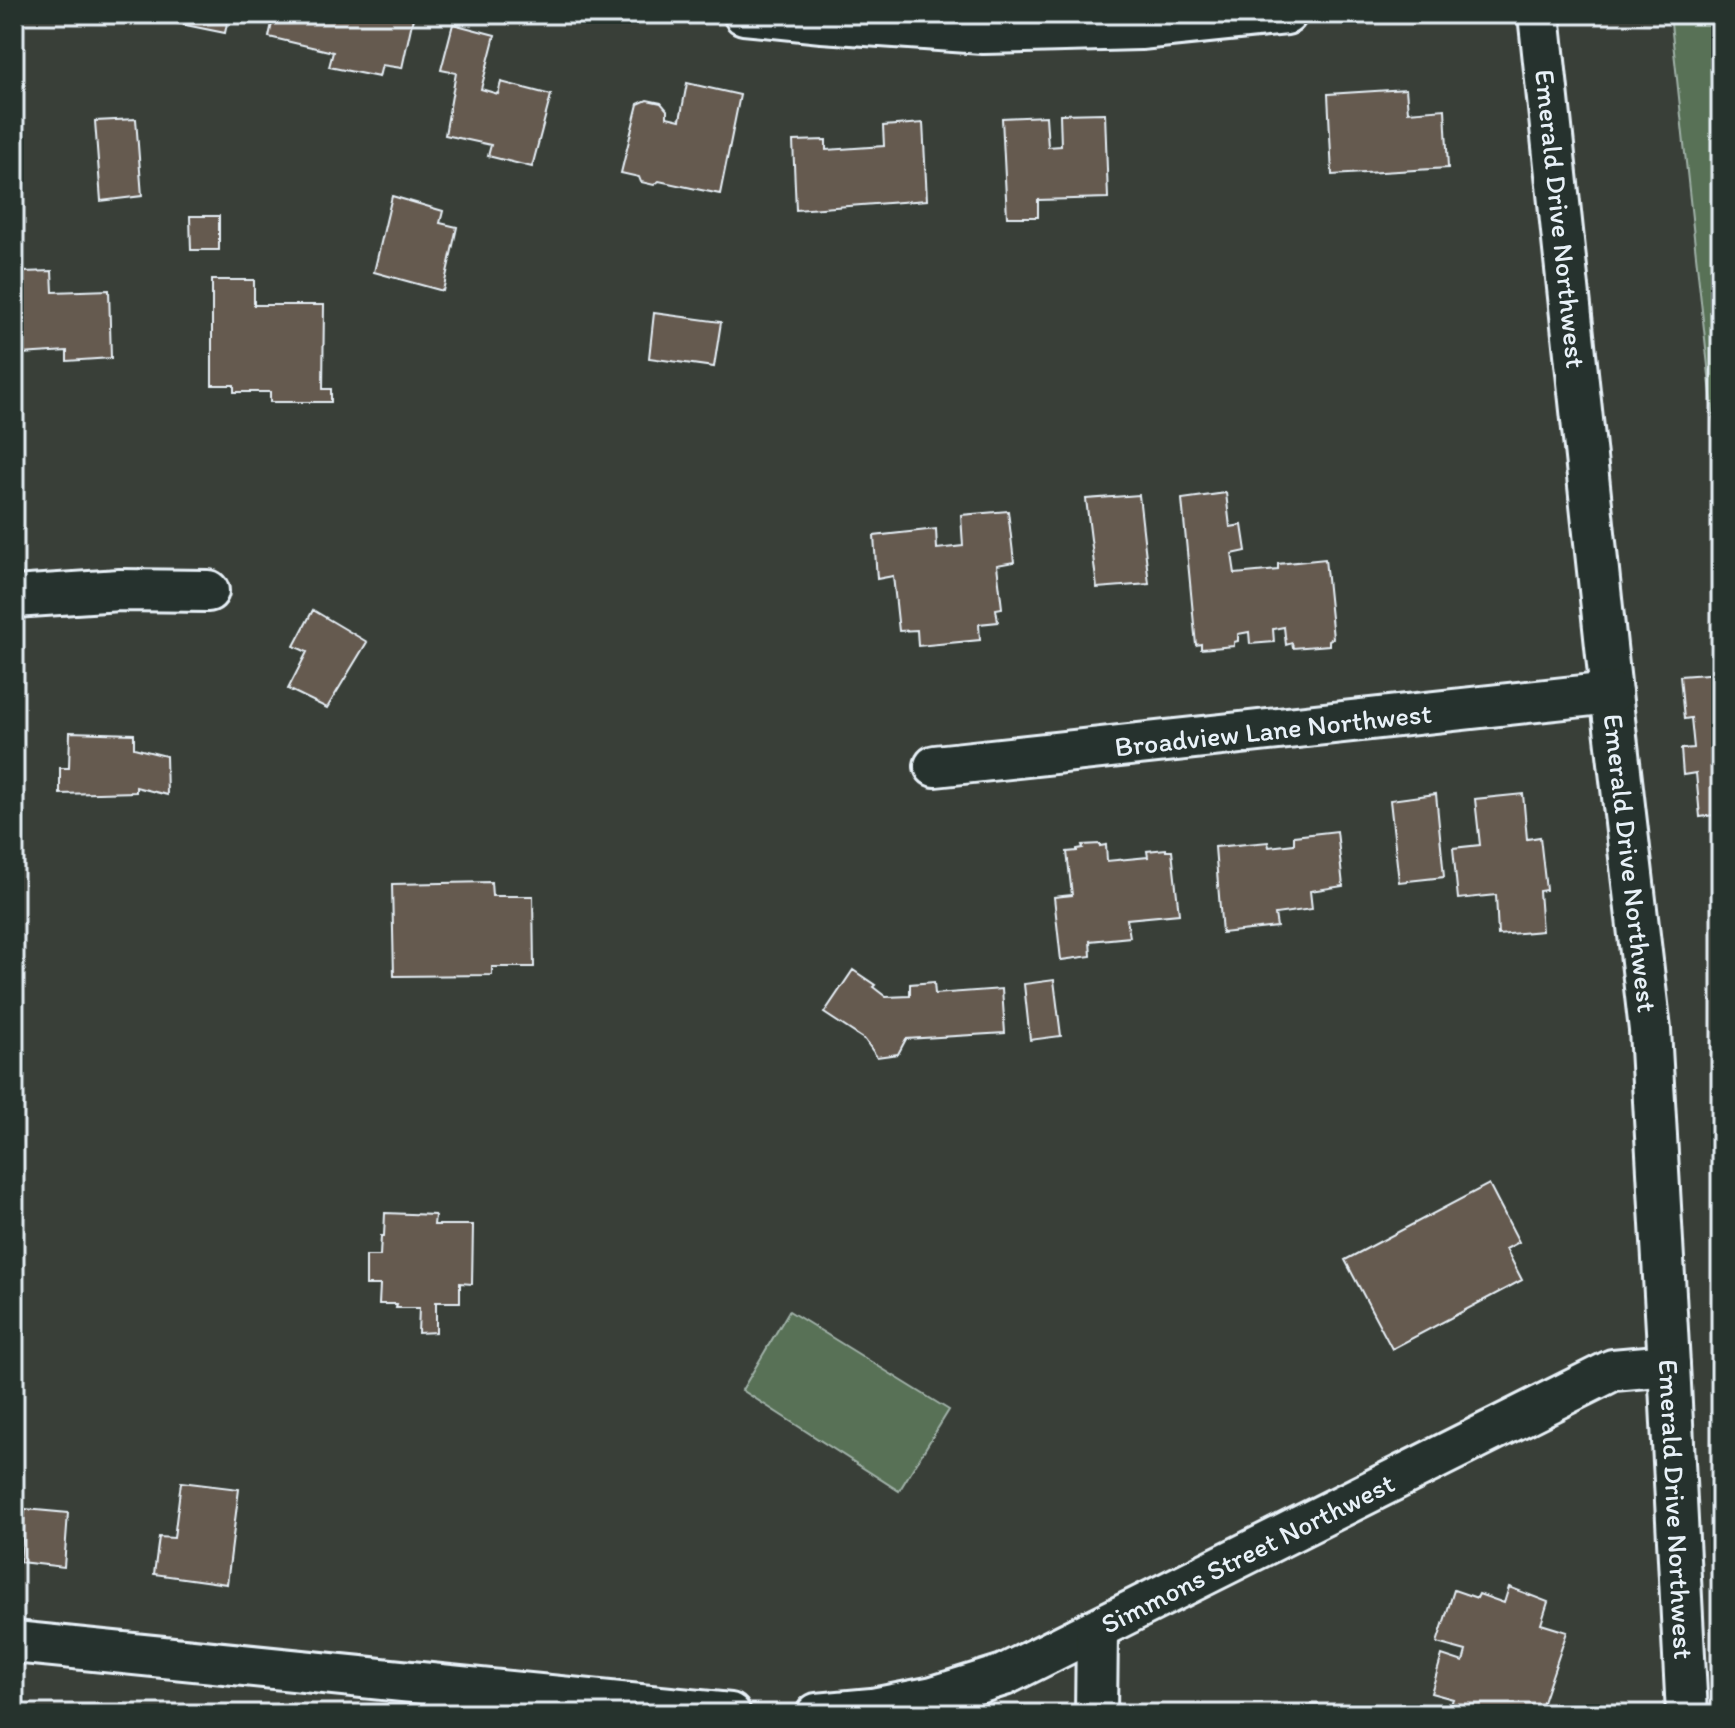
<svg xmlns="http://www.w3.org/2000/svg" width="1735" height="1728" font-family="Itim,sans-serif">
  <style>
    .green { fill: #587157; stroke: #a0b1a8; stroke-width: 2 }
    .building { fill: #655a50; stroke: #e8f1f8; stroke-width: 2 }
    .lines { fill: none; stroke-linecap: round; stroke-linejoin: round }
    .minor-casing { stroke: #e8f1f8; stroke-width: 46 }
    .minor { stroke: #26332d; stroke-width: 40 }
    .labels { text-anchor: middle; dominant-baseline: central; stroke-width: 6; stroke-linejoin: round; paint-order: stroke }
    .street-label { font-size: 28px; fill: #e8f1f8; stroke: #26332d }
  </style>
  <rect width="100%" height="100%" fill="#393f38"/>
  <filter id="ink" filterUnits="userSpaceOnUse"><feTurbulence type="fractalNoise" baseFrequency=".0125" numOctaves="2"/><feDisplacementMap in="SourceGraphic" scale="16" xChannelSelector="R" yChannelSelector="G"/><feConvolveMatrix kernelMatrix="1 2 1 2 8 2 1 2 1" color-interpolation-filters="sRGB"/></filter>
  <g filter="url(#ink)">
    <path class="green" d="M1670,14H1721V487Z
      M789,1311L949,1410L899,1491L742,1390Z"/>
    <path class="building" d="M132,14H229L225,33Z
      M274,14H398L413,18L402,68L382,65L379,77L329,67L333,52L269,37Z
      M453,24L495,35L481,89L498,94L501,82L551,95L532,167L488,156L491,145L445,135L456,73L441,70Z
      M687,83L740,95L720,194L659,181L654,185L641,182L639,177L621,173L638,104L647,100L661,103L667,110V117L680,120Z
      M1406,89L1408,112L1445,109L1448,168L1332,175L1328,94Z
      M1105,113L1108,198L1038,200V217H1007L1002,118L1046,116L1048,147L1061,146L1060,114Z
      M136,119L142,196L101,201L95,121Z
      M923,123L927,200L796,210L793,141L826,140V150L884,146L883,126Z
      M392,196L443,211L440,223L457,227L443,291L374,272Z
      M190,216H219V250H191Z
      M52,271L53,292L109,290L111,358L67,361V351L21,354L22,367H14V278H24V272Z
      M212,280H254V305H324L323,389H331V402H270V392H234V385H212Z
      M654,313L721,322L714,367L649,358Z
      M1226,493L1230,527L1242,525L1246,551L1232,554L1235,574L1278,570V564L1325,559L1333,638L1329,640V645L1293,648L1292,643L1286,645L1284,627L1273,629L1274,642L1250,644L1249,632L1238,634V641L1234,642V646L1201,649V644L1196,645L1182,499Z
      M1139,495L1149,584L1097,588L1086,499Z
      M1008,511L1014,562L997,565L1002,608L996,609L998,622L979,624L980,640L918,646L917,630L899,631L893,576L877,579L874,536L936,529L937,549L963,546L961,515Z
      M313,610L367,642L327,708L288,689L307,652L294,646Z
      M1721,673V814L1700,817L1696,773L1683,775L1681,749L1694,748L1691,718L1684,719L1680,676Z
      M70,732L134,734V748L166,756L167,795L136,787V792L60,794V768H69Z
      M1436,794L1444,877L1399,882L1390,800Z
      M1523,794L1527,839L1540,837L1546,890L1539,891L1542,931L1498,935L1496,895L1458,899L1453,848L1480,845L1475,799Z
      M1337,831L1343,886L1310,891L1312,909L1275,914L1277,927L1222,933L1215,847L1268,842L1269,847L1294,844V836Z
      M1100,844V846L1106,845L1107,861L1148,857L1147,851L1166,849V851H1172L1179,914L1127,919L1130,937L1090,941L1091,956L1061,960L1054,897L1072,895L1067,852L1077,851V849L1083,848L1082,845Z
      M491,882L492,896H533L534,967H492V975L394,976L392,884Z
      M853,970L875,985L873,987L886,997L910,996V984L934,982L935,994L1002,989L1005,1033L906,1039L898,1054L877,1057L865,1040L824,1013Z
      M1054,980L1061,1036L1030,1040L1024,984Z
      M1489,1184L1519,1242L1506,1249L1522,1280L1392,1349L1345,1260Z
      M385,1213L435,1215L434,1225H473L472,1284L460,1283V1302H436V1332L418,1333L419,1308H396L397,1304H379L380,1285H366V1256H380L381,1236H384Z
      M181,1482L239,1489L227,1584L154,1574L159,1537L174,1538Z
      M25,1509L68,1513L64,1567L20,1562Z
      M1509,1587L1548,1602L1541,1624L1567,1632L1539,1714L1521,1712V1714H1503L1493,1710L1492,1714H1447L1453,1699L1431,1693L1442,1655L1463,1662L1466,1651L1437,1643L1454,1590L1477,1598L1479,1594L1504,1603Z"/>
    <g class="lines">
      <g class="minor-casing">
        <g id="minor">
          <path d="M744,14L822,22L983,33L1140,29L1286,14"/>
          <path id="s1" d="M1539,14L1611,693L1650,1030L1669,1365L1687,1714"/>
          <path d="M14,597L120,590L208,591"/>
          <path id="s2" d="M935,766L1611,693"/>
          <path d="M14,1642L730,1714"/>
          <path id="s3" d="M817,1714L872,1709L933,1697L1004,1675L1613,1370L1669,1365"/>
          <path d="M1096,1714L1097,1629"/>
        </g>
      </g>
      <use href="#minor" class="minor"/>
    </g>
  </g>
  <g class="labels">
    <g class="street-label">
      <text stroke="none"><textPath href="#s1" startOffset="206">Emerald Drive Northwest</textPath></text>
      <text stroke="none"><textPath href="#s2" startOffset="340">Broadview Lane Northwest</textPath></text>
      <text stroke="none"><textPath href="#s1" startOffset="854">Emerald Drive Northwest</textPath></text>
      <text stroke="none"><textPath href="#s1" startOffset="1502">Emerald Drive Northwest</textPath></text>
      <text stroke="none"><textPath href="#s3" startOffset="464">Simmons Street Northwest</textPath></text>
    </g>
  </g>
  <rect width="1735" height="1728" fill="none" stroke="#26332d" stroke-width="48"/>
  <rect x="24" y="24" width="1687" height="1680" fill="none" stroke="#e8f1f8" stroke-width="3" filter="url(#ink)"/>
</svg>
